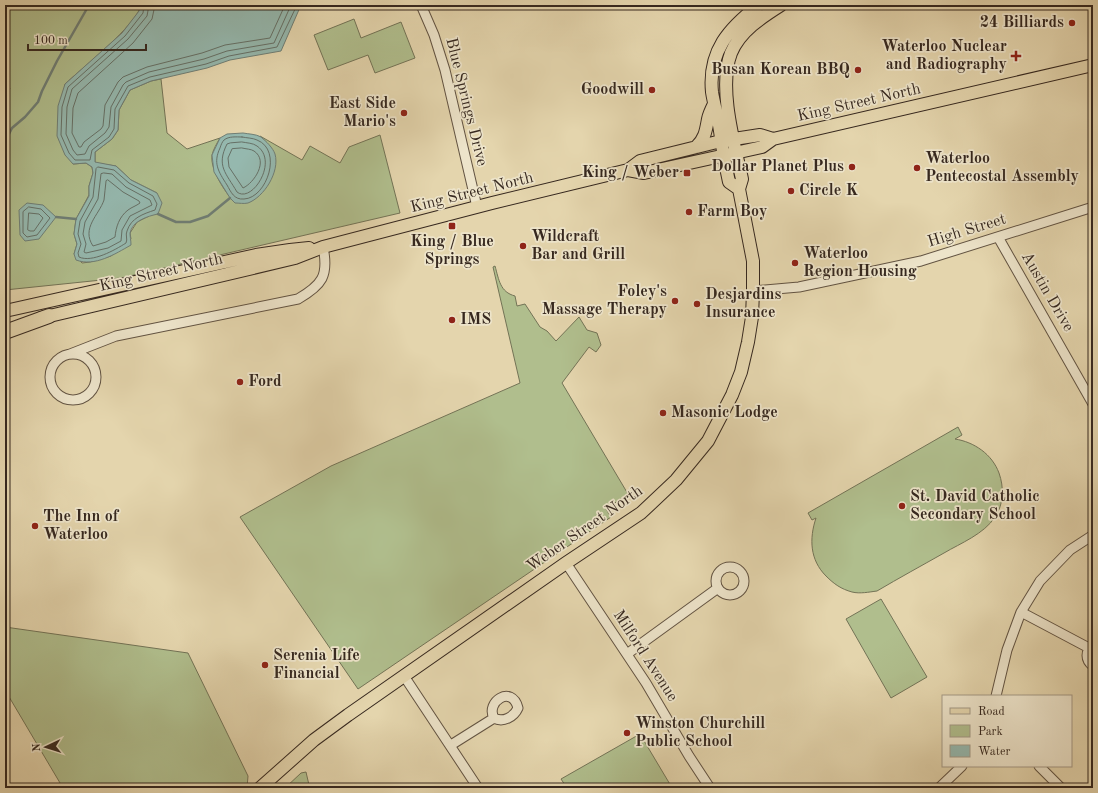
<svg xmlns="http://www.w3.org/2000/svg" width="1098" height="793" font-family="'Old Standard TT',serif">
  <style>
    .green { fill: #b0be8d; stroke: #737356 }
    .water { fill: #95b8ae; stroke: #6f7e75 }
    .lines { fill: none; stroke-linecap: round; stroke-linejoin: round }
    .shore { stroke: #667066; stroke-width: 1 }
    .stream { stroke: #6f7e75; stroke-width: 2.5 }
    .minor-casing { stroke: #625342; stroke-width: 11 }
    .major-casing { stroke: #36281f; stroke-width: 14 }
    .highway-casing { stroke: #36281f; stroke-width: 16 }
    .minor { stroke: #ede4ca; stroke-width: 9 }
    .major { stroke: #e4d5ad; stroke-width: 12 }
    .highway { stroke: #e4d5ad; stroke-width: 14 }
    .poi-dot { fill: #8f2418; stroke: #ede4ca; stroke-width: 1.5 }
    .labels { text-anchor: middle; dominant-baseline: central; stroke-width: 3.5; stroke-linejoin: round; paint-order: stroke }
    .poi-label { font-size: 16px; font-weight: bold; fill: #36281f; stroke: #ede4ca; text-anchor: start }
    .street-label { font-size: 16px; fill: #36281f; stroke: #ede4ca }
  </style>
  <rect width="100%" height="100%" fill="#e4d5ad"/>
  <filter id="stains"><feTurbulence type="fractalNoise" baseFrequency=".005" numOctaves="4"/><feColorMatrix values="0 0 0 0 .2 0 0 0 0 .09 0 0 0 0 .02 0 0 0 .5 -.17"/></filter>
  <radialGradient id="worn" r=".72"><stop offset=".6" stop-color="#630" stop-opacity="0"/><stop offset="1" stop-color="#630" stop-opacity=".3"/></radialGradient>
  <path class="green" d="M5,5H141C137,25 82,68 65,84L73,164L86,163L92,167L93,173L89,186V195L76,219L74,234L77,244L74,254L82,263L90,262L111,256L131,239L130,233L137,222L149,216L157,193L131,180L116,166L95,163V152L112,139L118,130L119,110L130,90L151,81L161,79L167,133L187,149L220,138C217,143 213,150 212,155C210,170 225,192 235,203L267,143L260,136L302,160L310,146L340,163L349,147L380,135L400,213L121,278L5,290V99L10,88L5,85Z
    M354,19L361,38L401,22L415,58L375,73L368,55L328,70L314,35Z
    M495,266C499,280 500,292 515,296L517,306L525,304L540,327L547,331L556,341L579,317L587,330L597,333L601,345L596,352L589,347L562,383L628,494L606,509L611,517L358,689L240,517L331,466L520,383L493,267Z
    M958,427L962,435L955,439C974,442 992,454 999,473C1004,487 1004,504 995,517C984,534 961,543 944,553C921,566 899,578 877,591C869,592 860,594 852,592C841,589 834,584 826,576C810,560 809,539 816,518L812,520L808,513Z
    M881,599L927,677L891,698L846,619Z
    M5,627L188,653L248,776L247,788H63L5,690Z
    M640,734L671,786L667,788H567L561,779Z
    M306,772L309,785L306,788H285L301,773Z"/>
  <path class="water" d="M141,5H301L281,51L230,60L207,68L151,81L130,90L119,110L118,130L112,139L95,152V162L116,166L131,180L157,193L162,203L158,214C148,216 132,221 130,233C130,236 131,241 131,245C115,254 95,267 76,260L74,254L77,244L74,234L76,219L89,196V186L93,173L92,167L86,163L73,164L65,155L57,136L58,106L65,84L122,33L139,11Z
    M243,133C248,134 256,134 261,137C266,141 273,148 275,154C280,172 264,197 248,203C244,204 239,203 235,203L230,198L214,172L212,155L220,138L227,134Z
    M27,203L43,205L56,217L39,239L25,241L20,235L19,210Z"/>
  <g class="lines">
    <path class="shore" d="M144,5L143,13L125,36L68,87L62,107L61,135L69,153L75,160H90L92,150L109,137L114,129L115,109L128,86L150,77L206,64L229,56L277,47L297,5
      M149,5L147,16L128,39L72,89L67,107L66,134L73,150L77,155L85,154L89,146L105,133L109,127L111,107L123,85L126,82L149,72L204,59L227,51L274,43L291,5
      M155,5L152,19L133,43L78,93L73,108L72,133L79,147H81L84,142L101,129L103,126L105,105L118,82L123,77L147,67L202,53L225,45L270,38L285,5
      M242,137C247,138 253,138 257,140C283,150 267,198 244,199C234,200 231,192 227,185C218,171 213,163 220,148C221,145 222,142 224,140C229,136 236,137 242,137Z
      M242,142C247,143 253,143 257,146C279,161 252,204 237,192C226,173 216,166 227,144L230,143Z
      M242,148C246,149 251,149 254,151C269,161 254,183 243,188L229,167L228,158L232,149Z
      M98,167L114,170L129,183L153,196L157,204L155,210C143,214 131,218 127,231C125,235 128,239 126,243C115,250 92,263 79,257L78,253L81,244L78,234L80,221L93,197L96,169Z
      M104,173L112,174L126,187L150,200L152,205L130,216L122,230L121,241L108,248L86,253L84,252L86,244L83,234L85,222L98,199L101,174Z
      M108,180L123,192L139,201L140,203C136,206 132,207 128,210C119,217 116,227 115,237L106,242L93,246C81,228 99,215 104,200C105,194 105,187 106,181Z
      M29,207L41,209L50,218L37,235L27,237L23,233V212Z
      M29,213L39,214L43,218L34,231H30L28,230Z"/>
    <path class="stream" d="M5,142L12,128L25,117L38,102L42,91L57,61L89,5
      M158,214L176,222H190L208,216L230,198
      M56,217L76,219"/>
    <g class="minor-casing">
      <path id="minor" d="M421,5L434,35L445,70L477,207
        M998,237L1093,404
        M753,291L799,287L921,261L1093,207
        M50 377a23 23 0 1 1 46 0a23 23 0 1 1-46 0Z
        M70,354L116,336L298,299C322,285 329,276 323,247
        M566,563L646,683L689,756L710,788
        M716 581a14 14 0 1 1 28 0a14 14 0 1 1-28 0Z
        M1021,612L1089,648
        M1093,645C1085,651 1085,660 1093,666
        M627,654L718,588
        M404,676L478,788
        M996,696L1007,650L1021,612L1040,581L1070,550L1093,535
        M451,745L494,718C503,723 514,717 518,708C512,684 485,702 494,718
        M1039,766L1061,788
        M939,788L962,766"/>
    </g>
    <g class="major-casing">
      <path id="major" d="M696,147C705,139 706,130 708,119C709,114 712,108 714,104
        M628,170L644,173L762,147L773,139L1093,65
        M739,189L729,182C725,165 722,148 720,131C718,117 714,105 712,92C708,51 729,28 759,5
        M5,311L256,255L290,250L309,248
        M41,318L295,258L323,247L492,203L628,170L640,161L721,141L760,135L773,139
        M260,788L314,740L348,715L566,563L641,513L676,480L708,441L732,395L741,372L748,342L752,317L753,291V261L739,189L742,179C734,143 718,87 731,53C740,31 762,17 781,5"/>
    </g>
    <g class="highway-casing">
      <path id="highway" d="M5,332L49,316"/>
    </g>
    <use href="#minor" class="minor"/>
    <use href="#major" class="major"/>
    <use href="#highway" class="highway"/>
  </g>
  <g class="poi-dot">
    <circle cx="1072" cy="23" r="4"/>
    <path d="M1014 50h4v4h4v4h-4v4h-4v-4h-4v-4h4z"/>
    <circle cx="858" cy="70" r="4"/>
    <circle cx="652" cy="90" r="4"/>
    <circle cx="404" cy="113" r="4"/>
    <circle cx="852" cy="167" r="4"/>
    <circle cx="917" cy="168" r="4"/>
    <rect x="683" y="169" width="8" height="8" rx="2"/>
    <circle cx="791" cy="191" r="4"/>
    <circle cx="689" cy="212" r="4"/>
    <rect x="448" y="222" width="8" height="8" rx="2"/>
    <circle cx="523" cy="246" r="4"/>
    <circle cx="795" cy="263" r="4"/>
    <circle cx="675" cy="301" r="4"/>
    <circle cx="697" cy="304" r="4"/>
    <circle cx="452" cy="320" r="4"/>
    <circle cx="240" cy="382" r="4"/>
    <circle cx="663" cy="413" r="4"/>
    <circle cx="902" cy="506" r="4"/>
    <circle cx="35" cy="526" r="4"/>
    <circle cx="265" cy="665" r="4"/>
    <circle cx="627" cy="733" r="4"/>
  </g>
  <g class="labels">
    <g class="poi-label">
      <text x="1064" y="23" text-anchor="end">24 Billiards</text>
      <text x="1007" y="47" text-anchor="end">Waterloo Nuclear<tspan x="1007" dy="18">and Radiography</tspan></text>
      <text x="850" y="70" text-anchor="end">Busan Korean BBQ</text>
      <text x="644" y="90" text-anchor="end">Goodwill</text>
      <text x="396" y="104" text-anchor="end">East Side<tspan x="396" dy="18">Mario's</tspan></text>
      <text x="925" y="159">Waterloo<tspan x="925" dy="18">Pentecostal Assembly</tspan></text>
      <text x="844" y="167" text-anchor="end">Dollar Planet Plus</text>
      <text x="679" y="173" text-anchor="end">King / Weber</text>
      <text x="799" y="191">Circle K</text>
      <text x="697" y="212">Farm Boy</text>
      <text x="531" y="237">Wildcraft<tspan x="531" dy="18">Bar and Grill</tspan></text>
      <text x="452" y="242" text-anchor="middle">King / Blue<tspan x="452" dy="18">Springs</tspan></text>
      <text x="803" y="254">Waterloo<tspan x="803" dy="18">Region Housing</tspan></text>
      <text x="667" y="292" text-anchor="end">Foley's<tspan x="667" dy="18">Massage Therapy</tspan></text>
      <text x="705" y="295">Desjardins<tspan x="705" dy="18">Insurance</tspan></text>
      <text x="460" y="320">IMS</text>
      <text x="248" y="382">Ford</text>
      <text x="671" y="413">Masonic Lodge</text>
      <text x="910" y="497">St. David Catholic<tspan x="910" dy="18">Secondary School</tspan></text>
      <text x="43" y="517">The Inn of<tspan x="43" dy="18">Waterloo</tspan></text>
      <text x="273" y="656">Serenia Life<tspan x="273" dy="18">Financial</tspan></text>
      <text x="635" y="724">Winston Churchill<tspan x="635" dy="18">Public School</tspan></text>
    </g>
    <g class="street-label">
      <text transform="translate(466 102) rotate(76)">Blue Springs Drive</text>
      <text transform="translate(859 103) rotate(-13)">King Street North</text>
      <text transform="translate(472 193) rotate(-14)">King Street North</text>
      <text transform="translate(967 231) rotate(-17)">High Street</text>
      <text transform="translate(161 273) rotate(-13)">King Street North</text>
      <text transform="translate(1047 292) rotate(60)">Austin Drive</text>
      <text transform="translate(585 529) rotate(-35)">Weber Street North</text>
      <text transform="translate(645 656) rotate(57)">Milford Avenue</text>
    </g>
  </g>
  <rect width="1098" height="793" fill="none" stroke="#e4d5ad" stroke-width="20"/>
  <rect x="6" y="6" width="1086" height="781" fill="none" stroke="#36281f" stroke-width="2"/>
  <rect x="10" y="10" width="1078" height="773" fill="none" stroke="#36281f"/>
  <rect x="942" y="695" width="130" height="72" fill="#ede4ca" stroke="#a49986"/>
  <rect x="950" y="708" width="20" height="6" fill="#e4d5ad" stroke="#a49986"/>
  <text x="978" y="715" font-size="12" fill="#36281f">Road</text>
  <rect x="950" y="725" width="20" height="12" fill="#b0be8d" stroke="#a49986"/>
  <text x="978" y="735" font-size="12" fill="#36281f">Park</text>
  <rect x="950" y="745" width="20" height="12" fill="#95b8ae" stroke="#a49986"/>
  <text x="978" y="755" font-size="12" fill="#36281f">Water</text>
  <g transform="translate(46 747) rotate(266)" stroke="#ede4ca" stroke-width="3" paint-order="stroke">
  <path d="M0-3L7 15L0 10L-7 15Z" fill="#36281f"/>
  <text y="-6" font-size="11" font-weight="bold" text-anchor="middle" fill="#36281f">N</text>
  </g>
  <path d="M28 44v6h118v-6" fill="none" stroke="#36281f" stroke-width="2"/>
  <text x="34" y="44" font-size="12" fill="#36281f" stroke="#ede4ca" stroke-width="3" paint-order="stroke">100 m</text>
  <rect width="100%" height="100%" filter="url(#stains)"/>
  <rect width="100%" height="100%" fill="url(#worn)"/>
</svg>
